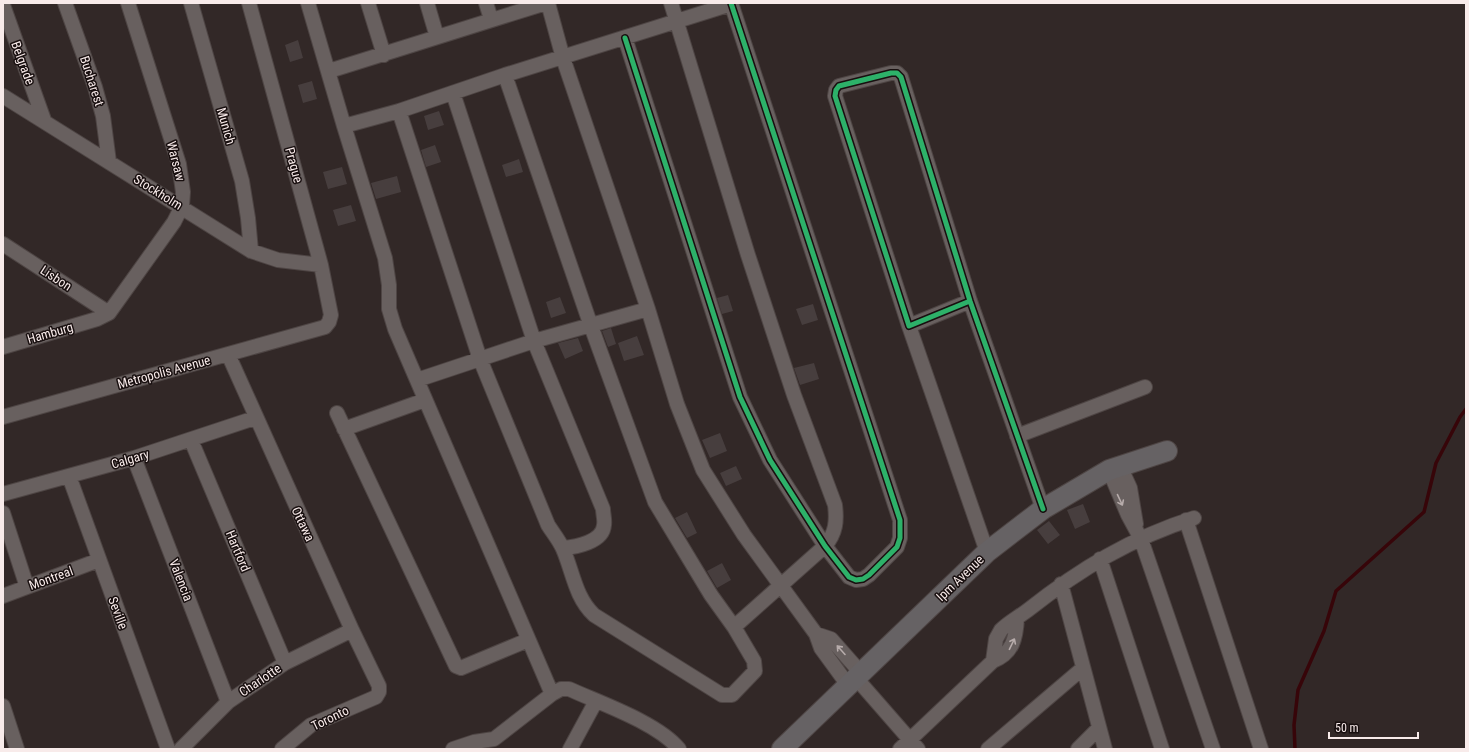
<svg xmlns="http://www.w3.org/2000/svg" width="1469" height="752" font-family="'Roboto Condensed',sans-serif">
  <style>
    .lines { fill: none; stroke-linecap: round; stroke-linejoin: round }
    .stream { stroke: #370509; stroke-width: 3.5 }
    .building { fill: #473e3e }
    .street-casing { stroke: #4e4544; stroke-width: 16 }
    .secondary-casing { stroke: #4e4544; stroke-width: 22 }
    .street { stroke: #68605f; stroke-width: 14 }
    .secondary { stroke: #666264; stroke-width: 20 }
    .cycleway-casing { stroke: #180f0f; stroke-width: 8 }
    .cycleway { stroke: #2db169; stroke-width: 5 }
    .oneway { stroke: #b7acab }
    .labels { text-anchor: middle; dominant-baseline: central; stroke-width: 3; stroke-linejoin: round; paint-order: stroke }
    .street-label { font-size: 13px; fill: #f8ebea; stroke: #180f0f }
  </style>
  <rect width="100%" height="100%" fill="#322827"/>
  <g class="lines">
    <path class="stream" d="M1295,749L1294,725L1298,690L1324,631L1336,591L1424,512L1436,463L1460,417L1466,409"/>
  </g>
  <path class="building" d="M298,40L303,58L290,62L285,45Z
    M312,81L317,99L303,103L298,85Z
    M439,111L444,125L428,130L424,116Z
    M435,145L441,162L426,167L421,150Z
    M519,159L523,172L506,177L502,165Z
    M342,167L347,184L328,189L323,172Z
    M397,176L401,192L376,199L371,183Z
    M351,205L356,221L338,226L333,210Z
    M728,295L733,311L722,314L717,298Z
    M560,297L566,313L551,318L546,302Z
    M813,304L818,320L802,325L796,309Z
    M611,328L616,344L608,347L602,331Z
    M637,336L644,355L624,361L618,343Z
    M578,338L583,351L565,359L558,343Z
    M814,363L819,379L800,385L794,368Z
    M720,433L727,451L710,458L702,440Z
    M736,466L742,479L726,486L720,473Z
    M1083,504L1090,522L1075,529L1067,510Z
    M687,512L697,533L687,538L675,518Z
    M1049,521L1060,535L1048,544L1037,530Z
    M722,563L731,580L717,588L707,571Z"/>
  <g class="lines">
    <g class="street-casing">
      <path id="street" d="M65,3L95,87L103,116L109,162
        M191,3L242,181L248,218L251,251
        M308,3L344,126L385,258L389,285V309L395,329L552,694
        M368,3L384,55
        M427,3L437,37
        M486,3L491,19
        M548,3L563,58L648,309L677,404L703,470L744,535L816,634L821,648L848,685
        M671,3L748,255L794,395L835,505C837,521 836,533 825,546L734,627
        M3,5L44,120
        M625,38L740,397L770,460L825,546L849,577L856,580L863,579L869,575L897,547L900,538V520L731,3
        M329,71L546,3
        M453,93L534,341L603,509C603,514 605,520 604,525C603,542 576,547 563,548
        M3,96L251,251L278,260L321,265
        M399,111L480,359L534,341L648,309
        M344,126L399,111L505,75L731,4
        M3,244L109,313
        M970,301L909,326L835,96L836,90L839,86L891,73H897L901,77L970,301L1043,509
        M909,326L987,552
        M3,347L97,319L109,313L174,222L182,206L183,192L179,164L128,3
        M228,354L352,630L379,686V692L376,697L311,725L282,749
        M417,380L480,359L548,525C553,533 559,540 563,549C573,572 575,597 594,615L722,695H732L755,671L754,661L734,627L711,595L655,502L591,326L505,75
        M337,413L456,666L461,668L528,640
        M3,417L325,327L329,322L331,315L321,265L249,3
        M344,429L425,400
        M1017,436L1145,387
        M191,440L285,663
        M134,458L228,702
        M1120,466L1130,488L1136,524
        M1109,470L1128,515L1141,539L1213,749
        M69,476L168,749
        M3,494L134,458L255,418
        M3,513L27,587
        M1186,520L1261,749
        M1100,559L1162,749
        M1061,584L1105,749
        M3,596L99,560
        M816,634L831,639L861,673
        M993,661L996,639L1001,630C1009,622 1019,617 1028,610C1080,569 1131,538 1194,518
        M856,678L918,749
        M3,706L17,749
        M181,749L228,702L285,663L352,630
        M453,749L474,742L494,739L552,694L561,689H569C600,703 658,723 679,749
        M570,749L596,701
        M900,749L993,661C1013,653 1016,638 1017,618
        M988,749L1083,668
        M1078,749L1099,728"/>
    </g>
    <g class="secondary-casing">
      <path id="secondary" d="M782,749L987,552L1043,509L1109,470L1167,451"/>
    </g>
    <use href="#street" class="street"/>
    <use href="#secondary" class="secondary"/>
    <g class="cycleway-casing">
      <path id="cycleway" d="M625,38L740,397L770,460L825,546L849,577L856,580L863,579L869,575L897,547L900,538V520L731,3
        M970,301L909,326L835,96L836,90L839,86L891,73H897L901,77L970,301L1043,509"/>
    </g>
    <use href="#cycleway" class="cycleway"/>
  </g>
  <defs><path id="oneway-shaft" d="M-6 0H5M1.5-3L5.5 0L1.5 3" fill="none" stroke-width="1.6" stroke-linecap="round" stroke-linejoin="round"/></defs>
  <g class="oneway">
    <use href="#oneway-shaft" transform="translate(1120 500) rotate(65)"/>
    <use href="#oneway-shaft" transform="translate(1012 644) rotate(-64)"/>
    <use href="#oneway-shaft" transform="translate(841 650) rotate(-132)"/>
  </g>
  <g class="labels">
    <g class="street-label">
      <text transform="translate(23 63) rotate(70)">Belgrade</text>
      <text transform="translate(92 81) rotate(72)">Bucharest</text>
      <text transform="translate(226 126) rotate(74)">Munich</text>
      <text transform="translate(176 161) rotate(76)">Warsaw</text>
      <text transform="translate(294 165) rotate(75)">Prague</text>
      <text transform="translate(158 192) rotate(32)">Stockholm</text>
      <text transform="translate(56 278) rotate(33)">Lisbon</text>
      <text transform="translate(50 333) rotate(-16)">Hamburg</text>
      <text transform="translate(164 372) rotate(-15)">Metropolis Avenue</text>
      <text transform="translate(130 459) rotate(-16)">Calgary</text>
      <text transform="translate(303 524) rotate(65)">Ottawa</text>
      <text transform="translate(238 551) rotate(67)">Hartford</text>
      <text transform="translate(51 578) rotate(-20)">Montreal</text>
      <text transform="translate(960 578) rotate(-44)">Ipm Avenue</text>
      <text transform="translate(181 580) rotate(69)">Valencia</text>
      <text transform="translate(118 613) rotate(70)">Seville</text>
      <text transform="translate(260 680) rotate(-34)">Charlotte</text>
      <text transform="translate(330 718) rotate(-26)">Toronto</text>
    </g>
  </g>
  <rect width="1469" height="752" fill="none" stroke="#f8ebea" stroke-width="8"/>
  <path d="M1329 732v6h89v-6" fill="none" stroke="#f8ebea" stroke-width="2"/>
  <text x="1335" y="732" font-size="12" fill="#f8ebea" stroke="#180f0f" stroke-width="3" paint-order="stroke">50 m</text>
</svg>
